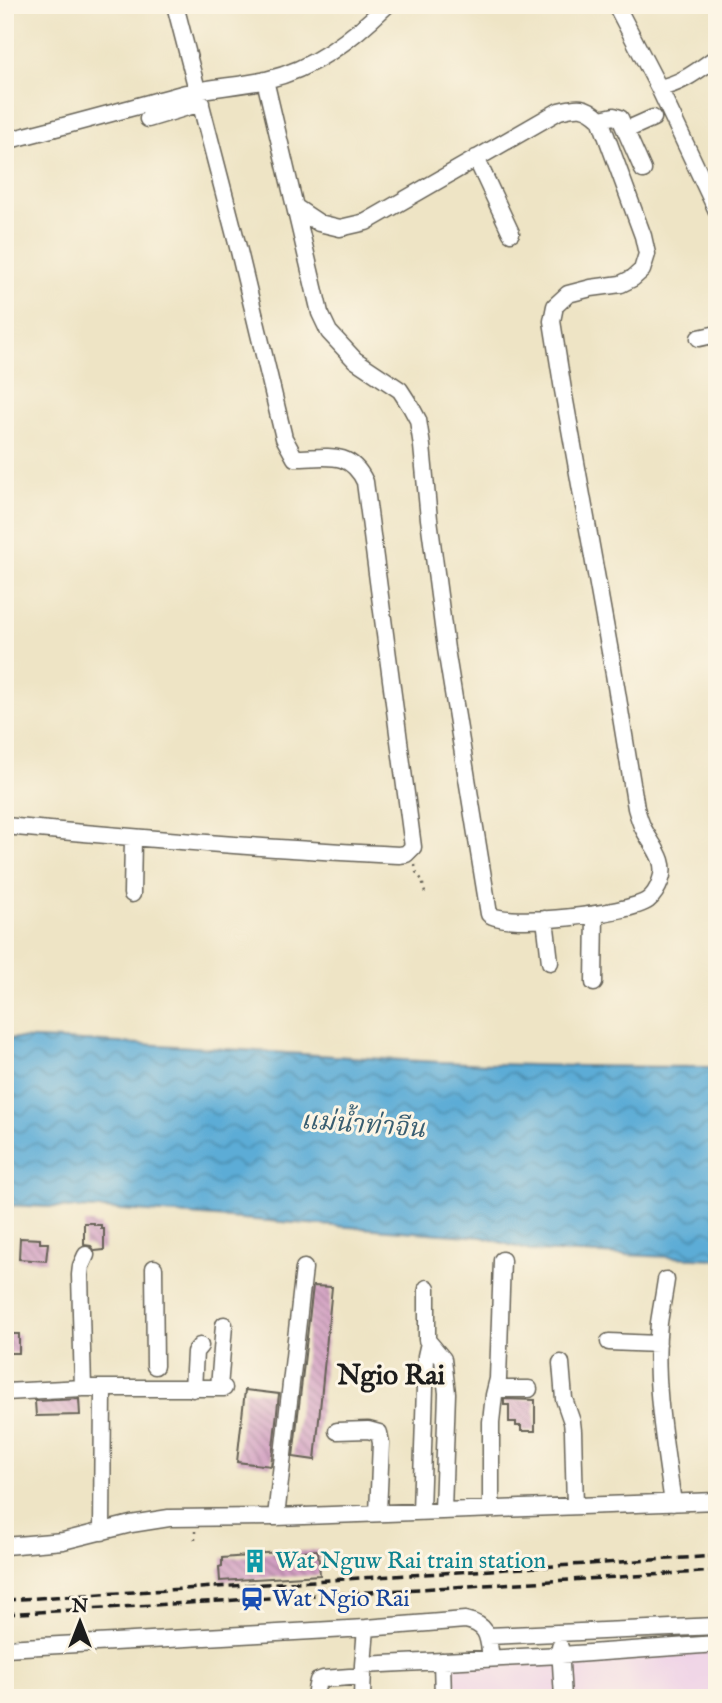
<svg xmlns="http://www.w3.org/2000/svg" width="722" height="1703" font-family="'IM FELL English','Noto Serif Thai',serif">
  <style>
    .built { fill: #eed0e7 }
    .water { fill: url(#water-waves); stroke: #3c6479; stroke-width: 2 }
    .building { fill: url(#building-back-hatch) }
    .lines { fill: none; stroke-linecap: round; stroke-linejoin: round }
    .minor-casing { stroke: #666257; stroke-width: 19 }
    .path { stroke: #666257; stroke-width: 2.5; stroke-dasharray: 2 5; stroke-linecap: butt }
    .minor { stroke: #fff; stroke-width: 16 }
    .rail { stroke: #1c1c1c; stroke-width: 3.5; stroke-dasharray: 10 5; stroke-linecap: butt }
    .labels { text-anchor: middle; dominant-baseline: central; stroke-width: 6; stroke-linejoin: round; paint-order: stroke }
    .culture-label { font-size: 24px; fill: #0d838f; stroke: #fcf5e5; text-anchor: start }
    .transit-label { font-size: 24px; fill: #164399; stroke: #fcf5e5; text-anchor: start }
    .water-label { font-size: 26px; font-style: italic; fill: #385d70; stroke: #fcf5e5 }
    .quarter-label { font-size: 28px; font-weight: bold; fill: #1c1c1c; stroke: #fcf5e5 }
  </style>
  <defs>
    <pattern id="water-waves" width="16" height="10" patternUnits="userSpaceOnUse" patternTransform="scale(1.75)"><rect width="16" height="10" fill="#5bacd6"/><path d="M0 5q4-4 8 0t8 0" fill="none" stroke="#4a8bad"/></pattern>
    <pattern id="building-back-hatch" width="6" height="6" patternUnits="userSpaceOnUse" patternTransform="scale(1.75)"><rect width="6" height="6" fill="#d19ec1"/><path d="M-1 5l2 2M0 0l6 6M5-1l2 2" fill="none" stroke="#a9809c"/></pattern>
  </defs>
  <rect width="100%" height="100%" fill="#fcf5e5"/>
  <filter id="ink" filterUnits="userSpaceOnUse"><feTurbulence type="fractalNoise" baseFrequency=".0143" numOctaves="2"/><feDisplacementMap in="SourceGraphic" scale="14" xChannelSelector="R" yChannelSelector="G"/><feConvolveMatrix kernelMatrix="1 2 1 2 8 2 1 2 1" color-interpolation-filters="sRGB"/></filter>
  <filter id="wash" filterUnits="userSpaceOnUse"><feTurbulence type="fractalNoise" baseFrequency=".00686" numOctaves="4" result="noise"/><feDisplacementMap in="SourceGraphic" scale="28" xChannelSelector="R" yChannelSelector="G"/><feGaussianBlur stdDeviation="1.57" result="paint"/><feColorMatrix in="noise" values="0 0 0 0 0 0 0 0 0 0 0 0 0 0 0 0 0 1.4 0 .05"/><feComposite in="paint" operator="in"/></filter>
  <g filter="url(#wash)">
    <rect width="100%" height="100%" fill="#eee4c5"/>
    <path class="built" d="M717,1650V1698H447L446,1665Z"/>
    <path class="water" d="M5,1038C151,1042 295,1055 440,1062C532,1066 625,1067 717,1067V1259L531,1251L482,1237L123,1210L5,1205Z"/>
    <g id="blocks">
      <path class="building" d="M84,1223H94V1225H101V1229H104V1250L95,1251L91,1246L84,1245Z
        M20,1238L40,1239V1243H48L46,1261L19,1259Z
        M313,1286L332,1287L315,1460L293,1457Z
        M5,1334H19V1353H5Z
        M245,1390L279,1394L271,1466L237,1462Z
        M79,1399L80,1415L36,1416L35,1401Z
        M504,1399L535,1400V1431H521V1426H516V1422H509V1405H504Z
        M318,1550L320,1575L220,1581L219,1567L222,1566V1558L248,1556V1554Z"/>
    </g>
  </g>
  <g filter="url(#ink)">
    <use href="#blocks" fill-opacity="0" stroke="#666257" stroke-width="2"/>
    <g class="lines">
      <g class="minor-casing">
        <path id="minor" d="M616,5L659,88L717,211
          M265,80L320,313L329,332L355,360L400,390L411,407L418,420L422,446L429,519L446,649L489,914C506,928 629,914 648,900C653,896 658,888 660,882C669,861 652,846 643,828C640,822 638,815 636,808L614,674L563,390L552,321L555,306L568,294L591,288L621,284L633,278L642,270L647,254L643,236L600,119C585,105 578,106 559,111L366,222L340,228L319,223L295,207
          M659,88C683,83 697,71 717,57
          M148,119L201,103
          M600,119L614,116L620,118L643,170
          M626,130L653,118
          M5,141C66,126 126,109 186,93C212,87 240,86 266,80C314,69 352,39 387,5
          M476,158L511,233
          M699,338L717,334
          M5,826C136,838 268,849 399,855L406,854L413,847L365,482C350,449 326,458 295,458L284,438L239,251L175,5
          M132,894L133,838
          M545,919L550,962
          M594,983L595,914
          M154,1268L155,1366
          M666,1280C664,1294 661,1309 659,1323C653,1379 665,1447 673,1503
          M427,1288V1340L443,1359L447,1393L443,1510
          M609,1342L658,1344
          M561,1363L564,1399L572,1422L573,1431L575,1506
          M83,1388L80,1275L81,1266L86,1255
          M219,1388L224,1325
          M193,1389L195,1352L200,1346
          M496,1389H529
          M5,1392L83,1388H224
          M337,1431L368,1430L379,1433L381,1443L378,1513
          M491,1509V1422L494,1395L498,1379L502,1260
          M421,1511L426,1356L429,1343
          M276,1517L304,1268
          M102,1532L103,1388
          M5,1546L63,1541L131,1524L169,1518L276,1517L717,1501
          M488,1636L717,1626
          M560,1647L563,1698
          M5,1648L366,1628L465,1620C489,1625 488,1637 491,1658
          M442,1661L443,1698
          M363,1665L366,1628
          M316,1690L318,1681L323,1679L363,1676
          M362,1698L363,1665L561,1655L717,1644"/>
      </g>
      <path class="path" d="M415,865L416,872L422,880L425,893
        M195,1531V1541"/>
      <use href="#minor" class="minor"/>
      <path class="rail" d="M5,1600L717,1556
        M5,1614L717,1571"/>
    </g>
  </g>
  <defs>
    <g id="building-bare" transform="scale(1.89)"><path d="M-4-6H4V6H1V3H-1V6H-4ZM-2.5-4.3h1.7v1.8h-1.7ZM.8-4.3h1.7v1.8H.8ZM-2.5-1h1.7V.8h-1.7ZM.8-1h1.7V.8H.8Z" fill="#0f9aa8" stroke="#fcf5e5" stroke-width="2.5" paint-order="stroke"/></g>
    <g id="station-bare" transform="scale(1.89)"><path d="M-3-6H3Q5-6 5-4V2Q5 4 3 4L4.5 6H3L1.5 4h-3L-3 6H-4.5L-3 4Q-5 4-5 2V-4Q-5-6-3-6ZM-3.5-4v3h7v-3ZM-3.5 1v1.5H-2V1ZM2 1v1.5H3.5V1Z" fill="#1a4fb4" stroke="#fcf5e5" stroke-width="2.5" paint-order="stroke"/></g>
  </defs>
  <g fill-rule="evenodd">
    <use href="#building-bare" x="255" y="1561"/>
    <use href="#station-bare" x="252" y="1599"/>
  </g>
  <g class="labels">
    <g class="culture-label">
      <text x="275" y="1561">Wat Nguw Rai train station</text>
    </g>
    <g class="transit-label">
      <text x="272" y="1599">Wat Ngio Rai</text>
    </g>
    <g class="water-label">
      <text transform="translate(363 1125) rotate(4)">แม่น้ำท่าจีน</text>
    </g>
    <g class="quarter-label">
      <text x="391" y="1376">Ngio Rai</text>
    </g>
  </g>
  <rect width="722" height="1703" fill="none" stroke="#fcf5e5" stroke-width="28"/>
  <g transform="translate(80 1622)" stroke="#fcf5e5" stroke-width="5" paint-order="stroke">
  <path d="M0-5L12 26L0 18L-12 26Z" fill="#1c1c1c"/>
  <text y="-10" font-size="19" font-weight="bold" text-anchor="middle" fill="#1c1c1c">N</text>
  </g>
</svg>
